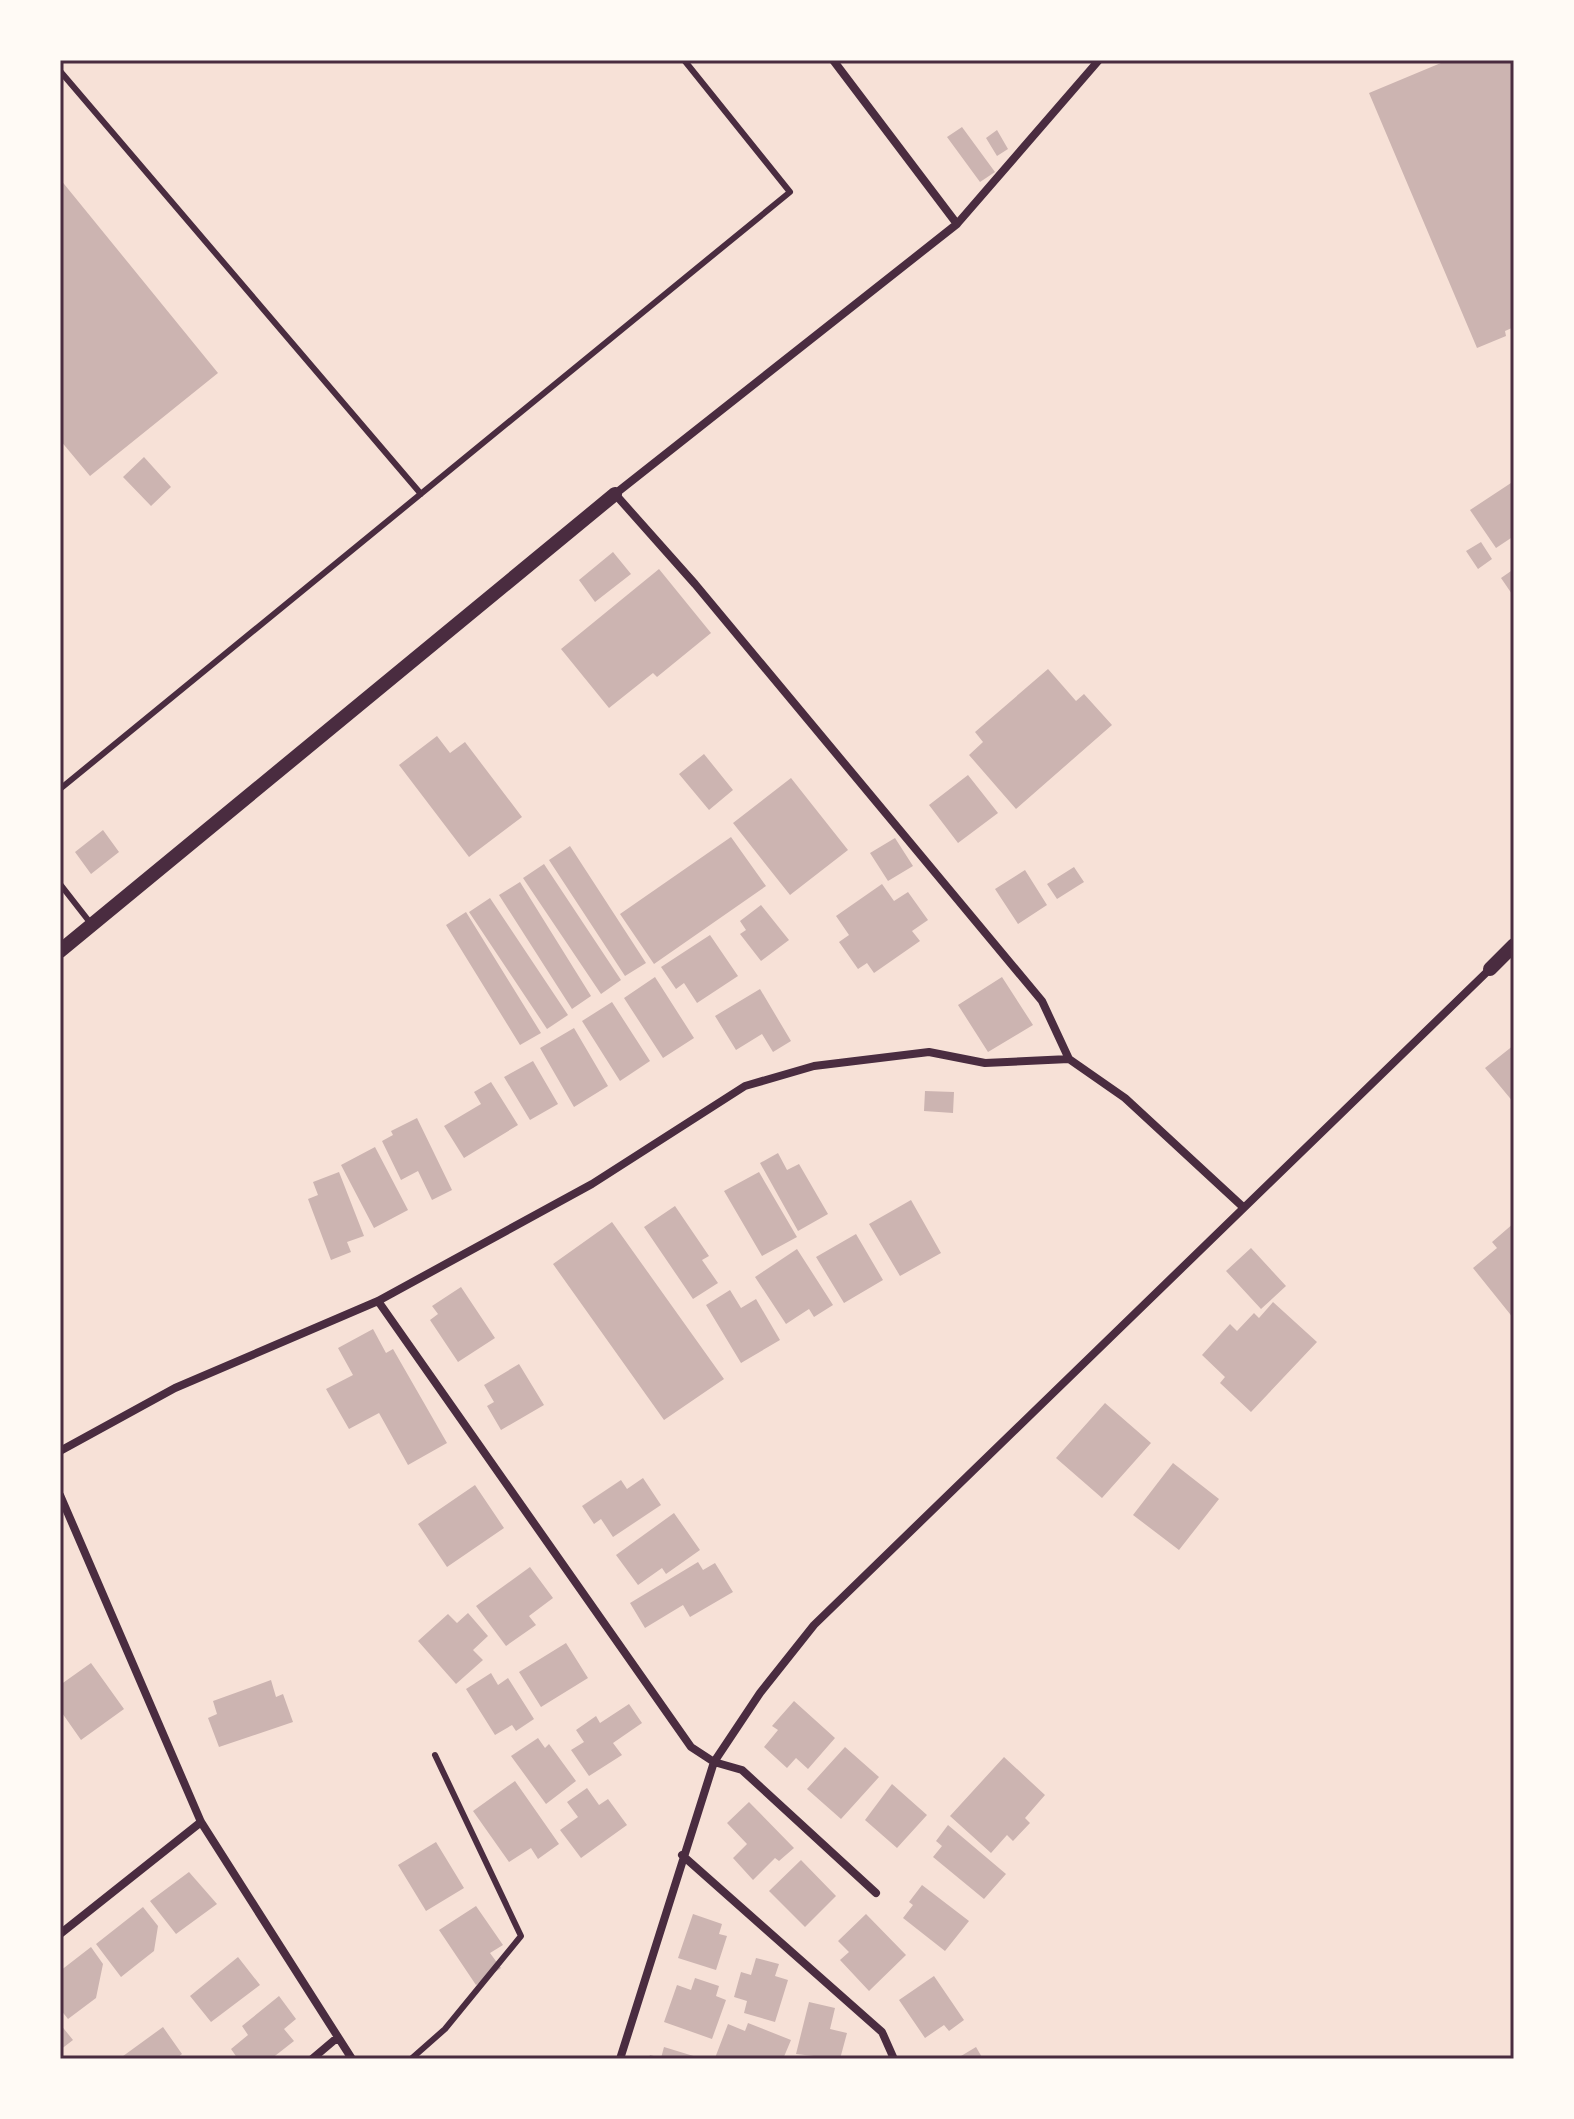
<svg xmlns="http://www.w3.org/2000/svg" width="1574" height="2119" font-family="Poppins,sans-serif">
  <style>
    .building { fill: #ccb4b1 }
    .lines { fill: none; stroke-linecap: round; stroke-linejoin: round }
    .service { stroke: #4a2c40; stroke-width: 6 }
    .minor { stroke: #4a2c40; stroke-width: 8 }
    .tertiary { stroke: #4a2c40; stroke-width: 14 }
    .neatline { fill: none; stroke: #4a2c40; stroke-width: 3 }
  </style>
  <rect width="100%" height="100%" fill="#f7e1d7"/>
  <path class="building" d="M1448,60H1514V327L1505,331L1506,336L1477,348L1369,93Z
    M962,127L995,172L980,182L947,137Z
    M997,130L1008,149L997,156L986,138Z
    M60,179L218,373L90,476L60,440Z
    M144,457L171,487L151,506L123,477Z
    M1514,481V536L1496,548L1470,510Z
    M1481,542L1492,559L1478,569L1466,551Z
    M613,552L631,574L595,602L579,580Z
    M659,569L711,633L657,677L653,673L609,708L561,649Z
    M1514,569V597L1501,578Z
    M1048,669L1076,701L1084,694L1112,725L1016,809L969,755L983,742L975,732Z
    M437,736L450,753L465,742L522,817L469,857L399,765Z
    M704,754L733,790L709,810L679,774Z
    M968,775L998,813L958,843L929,805Z
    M791,778L848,850L790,895L733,823Z
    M103,830L119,852L91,874L75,852Z
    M731,837L766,886L654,964L620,914Z
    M895,838L913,866L888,881L870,853Z
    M570,846L646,963L625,976L549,860Z
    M544,864L621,980L601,994L523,878Z
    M1074,867L1084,882L1057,899L1047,884Z
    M1025,870L1047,905L1018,924L995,889Z
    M520,882L591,996L572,1009L499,895Z
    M882,884L894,901L908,892L928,920L912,931L920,941L874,973L867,963L858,969L839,942L849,935L836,916Z
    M490,898L568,1015L547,1029L469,912Z
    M761,905L789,940L761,961L740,934L746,930L740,921Z
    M466,912L541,1033L520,1045L446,925Z
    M710,935L738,976L697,1003L684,983L676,989L661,967Z
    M655,977L694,1038L663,1058L624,998Z
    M1002,977L1033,1025L988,1052L958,1005Z
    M760,989L791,1041L773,1052L762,1034L736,1050L715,1016Z
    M612,1002L650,1061L620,1081L582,1021Z
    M574,1028L608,1086L574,1107L540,1048Z
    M1514,1045V1103L1485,1068Z
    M533,1061L558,1104L530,1120L504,1077Z
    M491,1082L518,1125L464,1158L444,1126L481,1104L474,1092Z
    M925,1091L954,1092L953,1113L924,1111Z
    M417,1118L452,1190L432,1200L418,1171L401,1180L382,1141L393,1135L391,1131Z
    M375,1147L408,1210L374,1228L341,1165Z
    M778,1153L787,1170L799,1164L828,1214L798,1231L760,1163Z
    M339,1172L364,1236L347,1242L351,1252L331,1260L308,1199L318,1195L313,1182Z
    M759,1172L797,1237L762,1256L724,1191Z
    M911,1200L941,1253L900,1276L869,1224Z
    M675,1206L709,1256L702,1260L718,1283L693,1299L644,1227Z
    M612,1222L724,1379L664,1420L553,1264Z
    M1514,1223V1319L1473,1268L1497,1248L1492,1242Z
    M856,1234L883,1280L844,1303L816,1257Z
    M1251,1248L1286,1286L1261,1309L1226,1271Z
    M797,1249L833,1305L814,1317L809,1309L786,1324L755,1277Z
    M461,1287L495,1338L458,1362L430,1320L438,1314L432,1306Z
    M730,1290L741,1308L756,1299L780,1340L741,1363L706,1305Z
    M1273,1302L1317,1342L1251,1412L1220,1383L1225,1377L1202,1355L1230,1324L1237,1331L1254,1313L1259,1318Z
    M373,1329L386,1353L393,1349L447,1443L408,1465L379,1413L349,1429L326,1389L353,1375L338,1348Z
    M519,1364L544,1405L501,1430L487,1406L494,1402L484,1385Z
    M1105,1403L1151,1443L1102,1498L1056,1458Z
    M1173,1463L1219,1499L1179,1550L1133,1515Z
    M643,1478L661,1505L613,1537L601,1519L594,1524L582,1506L621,1480L627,1489Z
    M475,1485L504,1528L447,1567L418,1524Z
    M674,1513L700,1550L666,1574L662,1568L638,1585L616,1555Z
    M698,1562L703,1570L715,1563L733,1592L690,1617L683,1605L645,1628L630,1603Z
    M530,1567L553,1598L529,1616L536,1625L506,1646L476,1606Z
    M468,1613L488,1636L473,1650L483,1660L456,1684L418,1641L448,1614L457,1623Z
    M566,1643L588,1678L541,1707L519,1672Z
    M91,1663L124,1709L81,1740L60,1710V1685Z
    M491,1673L498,1685L508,1678L534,1719L516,1731L512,1725L495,1735L466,1689Z
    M271,1680L276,1697L283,1694L293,1722L219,1747L208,1718L217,1714L213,1701Z
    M794,1701L835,1738L808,1769L796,1758L787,1768L764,1747L778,1730L772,1726Z
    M629,1704L642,1723L613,1743L622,1755L589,1776L571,1750L584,1742L576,1730L596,1716L600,1723Z
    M538,1738L545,1748L549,1744L576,1781L546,1804L511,1756Z
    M845,1747L879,1777L841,1819L807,1789Z
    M1004,1757L1045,1795L1025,1818L1030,1823L1013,1841L1007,1835L991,1853L950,1816Z
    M515,1781L559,1844L538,1859L531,1848L509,1862L473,1811Z
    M892,1784L927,1815L897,1848L865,1820Z
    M587,1788L599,1805L608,1799L627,1825L581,1858L560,1830L578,1817L567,1802Z
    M749,1802L794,1848L779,1861L775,1858L753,1880L733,1858L747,1844L727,1823Z
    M948,1825L1006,1874L984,1899L933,1857L942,1846L936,1841Z
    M436,1842L464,1888L426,1911L398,1865Z
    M801,1860L836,1896L805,1927L769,1891Z
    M189,1872L217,1904L176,1934L150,1901Z
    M922,1885L969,1921L945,1951L903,1918L913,1905L909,1902Z
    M476,1906L503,1945L490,1953L501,1968L476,1985L439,1930Z
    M143,1907L158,1926L154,1951L121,1977L96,1944Z
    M693,1914L722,1924L719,1934L727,1936L716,1970L678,1958Z
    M866,1914L906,1955L869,1991L840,1960L849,1952L838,1941Z
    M91,1947L103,1964L96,1998L68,2019L60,2009V1971Z
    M238,1957L260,1985L211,2022L190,1996Z
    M756,1958L779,1964L775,1976L788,1980L775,2022L744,2013L747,2001L734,1997L741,1972L751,1975Z
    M934,1976L964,2020L949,2031L944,2025L925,2038L899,2000Z
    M695,1978L719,1986L716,1996L726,2000L712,2039L664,2022L677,1985L691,1990Z
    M279,1996L296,2019L284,2029L294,2041L271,2059H238L231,2049L248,2035L242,2026Z
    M809,2002L835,2008L830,2029L847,2033L840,2059L796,2054Z
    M748,2023L791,2040L783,2059L715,2058L728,2024L745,2031Z
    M60,2024L73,2040L60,2050Z
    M163,2027L182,2054L176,2059H119Z
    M664,2047L700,2058V2059H648L650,2055L661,2058Z
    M976,2047L983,2059H956Z"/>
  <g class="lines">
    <path class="service" d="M60,71L421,494
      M60,789L790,192L684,60
      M60,884L92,925
      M411,2059L445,2029L521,1936L435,1755"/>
    <path class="minor" d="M833,60L957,224L615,494L695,584L1042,1001L1069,1059L1125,1098L1243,1207
      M957,224L1099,60
      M378,1301L691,1747L714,1762L742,1770L876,1893
      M60,1451L175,1388L378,1301L592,1184L745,1086L814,1066L929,1052L985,1063L1069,1059
      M60,1495L201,1822L352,2059
      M682,1855L882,2032L894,2059
      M60,1934L201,1822
      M312,2059L338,2037
      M620,2059L714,1762L760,1693L814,1625L1490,969"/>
    <path class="tertiary" d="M60,951L615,494
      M1490,969L1514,945"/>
  </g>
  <rect width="1574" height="2119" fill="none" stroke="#fffaf5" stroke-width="124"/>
  <rect x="62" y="62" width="1450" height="1995" class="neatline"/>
</svg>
